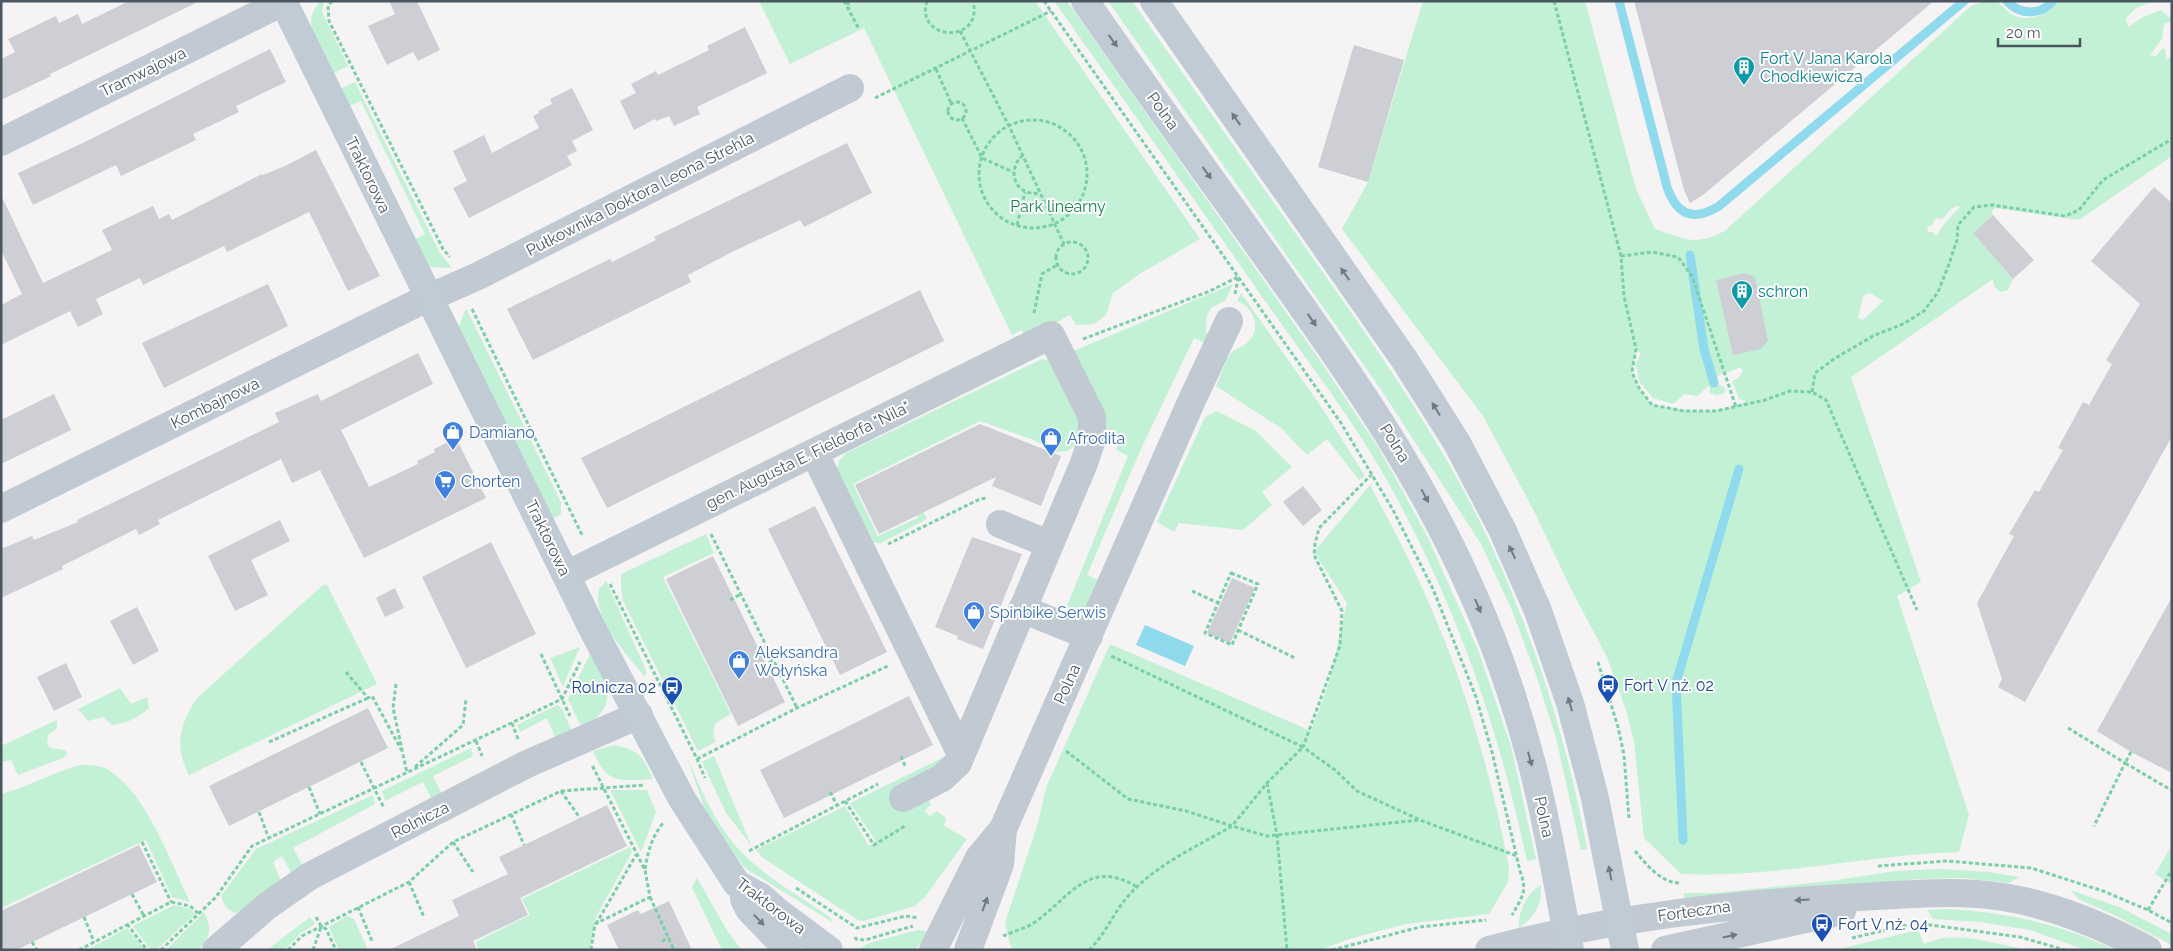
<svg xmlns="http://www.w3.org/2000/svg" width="2173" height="951" font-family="Raleway,sans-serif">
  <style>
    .green { fill: #c3f1d5; fill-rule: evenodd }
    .water { fill: #90daee }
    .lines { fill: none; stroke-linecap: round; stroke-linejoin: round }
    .stream { stroke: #90daee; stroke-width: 9 }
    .building { fill: #cdcfd5 }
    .path { stroke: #7ad0a6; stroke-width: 3; stroke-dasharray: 4 2.5; stroke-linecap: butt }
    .street { stroke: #c1cad2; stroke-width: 28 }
    .secondary { stroke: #c1cbd6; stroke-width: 28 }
    .oneway { fill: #6e7984 }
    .oneway2 { fill: #6e7983 }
    .labels { text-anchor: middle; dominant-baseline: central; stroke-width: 4; stroke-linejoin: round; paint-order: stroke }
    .culture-label { font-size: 16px; fill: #0d838f; stroke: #fff; text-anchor: start }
    .street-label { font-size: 16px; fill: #4a5661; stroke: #fff }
    .park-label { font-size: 16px; fill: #17864f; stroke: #fff }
    .shop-label { font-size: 16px; fill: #366cbe; stroke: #fff; text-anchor: start }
    .transit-label { font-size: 16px; fill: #164399; stroke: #fff; text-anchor: start }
  </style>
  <rect width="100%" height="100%" fill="#f5f3f3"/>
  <path class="green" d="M321,1H324L322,12L348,66L332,74C321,52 298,22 321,1Z
    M759,1H1035L1200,239L1141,273L1113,293L1106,315L1094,324L1076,325L1070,315L1041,331L1025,337L1022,330L1012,335L864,28L790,64Z
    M1054,1H1067L1319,359L1379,449L1401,488L1428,538L1478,650L1511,746L1536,859L1527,861C1499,729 1458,611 1394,493C1357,424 1308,362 1263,298C1194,199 1124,100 1054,1Z
    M1108,1H1132C1192,86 1252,172 1312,257C1370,339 1429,422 1475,512C1528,618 1566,732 1587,849L1581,850L1556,738L1535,672L1511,608L1481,544L1382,391Z
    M1423,1H1585L1636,189L1655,229C1685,239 1696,247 1726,230L1971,6L1985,1H1995C2002,4 2006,10 2011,14C2025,23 2051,16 2058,1H2154L2136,8L2126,18L2128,27L2143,17L2161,10L2169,17H2172V24L2169,22L2164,24L2162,39L2150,55L2155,57L2163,48L2166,51V60L2170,57L2172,43V156L2079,220L1995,208L1991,212L1993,215L1973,233L2013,279L2008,290L2000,292L1994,286L1993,279L1851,377L1921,582L1897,596L1969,815L1959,852C1866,855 1774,878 1681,874L1644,838L1634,741L1627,713L1607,657L1571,589L1534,511L1483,416L1342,229L1368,182ZM1958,206L1960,207L1944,224L1936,236L1933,232H1928L1927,227L1932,225L1936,218L1942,219L1952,208ZM1870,293L1883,301L1863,320L1858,318C1860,312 1861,300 1864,295ZM1636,350L1641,353L1636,364L1639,381L1653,398L1673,404L1685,394L1698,396L1709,385L1710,393L1717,395L1725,393V388L1718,384L1715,378C1722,372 1731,373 1739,367L1743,370L1739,378L1732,381L1739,399L1746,401C1717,417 1683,410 1652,405L1639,388L1632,372Z
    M355,82L440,253L452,268L425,267L413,240L425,234L361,101L347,107L338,90Z
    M1233,284L1226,300L1211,308L1207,316L1206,331L1212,346L1194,338L1140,451L1087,575L1102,582C1100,587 1099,594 1097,598C1090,609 1076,615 1064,613L1128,456L1116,450L1120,441L1105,436L1071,352Z
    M1241,293L1322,408L1365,476L1359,480L1327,439L1307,455L1281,428L1216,386C1221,376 1224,362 1231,353C1235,349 1243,347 1248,342C1262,329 1254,307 1237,301Z
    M466,308L561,502V514L551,520L457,331Z
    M1042,359L1053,362L1080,416L1078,444L1067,451L1058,452L1031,439L980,421L853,484L878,536L918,518L917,514L923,511L927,519L881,543H875L871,541L837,470L839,461L846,453Z
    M1217,411L1256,431L1292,467L1262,492L1272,505L1243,530L1179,523L1174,532L1157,522L1205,417Z
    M1370,485C1390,523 1411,561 1428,601C1466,686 1491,775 1509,867L1508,882L1489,914L1406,924L1349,939L1320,950H1013L1009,941L1005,923L1038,823L1046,788L1110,644L1311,731L1329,683L1347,603L1314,552Z
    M706,534L714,553L663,577L731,714C716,723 709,724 716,742L698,751L623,601L621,587V574Z
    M606,581L646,670L645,677C629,657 591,618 599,590C600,587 604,584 606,581Z
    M323,585H327L377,684L189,775C174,745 179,726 197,698Z
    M580,647L563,686V687L550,658Z
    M591,652C608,685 620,706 582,728L568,699Z
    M120,688L131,704L147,697L149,708C138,718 127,723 112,725L103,717L88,721L78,709Z
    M557,705L561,707L573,733L555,737L547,718L520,732L517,725Z
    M57,720V728L48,735L47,743L50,748L64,750L68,753L63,758L18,775L11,760L1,762V746Z
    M614,745C640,750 642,756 653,779C620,781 607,785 593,751Z
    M471,748L473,756L433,776L443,796L433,802L423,782L385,801L382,791Z
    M952,753L954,759L894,789L906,811L929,800L931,805L924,811L930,816L937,811L946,818L944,826L967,839L925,897L915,906L864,921L858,920L763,858L756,850L845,806L869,846L876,841L850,803Z
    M713,756H714L751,845L726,813L702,762Z
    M687,758C699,784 710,812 727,835C753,871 795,893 831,918L832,922L745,868L714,827L704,807Z
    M80,765C90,765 102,765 110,771C147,795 171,863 190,902L172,897L146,840L1,908V794C29,787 53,772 80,765Z
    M610,790H647L656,812L641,852Z
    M373,795L375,804L293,848L303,866L292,874L282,856L273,862L281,881L241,911L235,913C226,909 224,905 221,896L256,849Z
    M2172,845V884L2155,874Z
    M630,847L632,852L596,917L590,950H479L476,942L530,915L522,899Z
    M1942,869L1989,872L2019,877L2009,883L1964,878L1917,879L1828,890L1685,899L1684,893H1715L1830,881L1896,871Z
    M697,878L728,932L742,950H722L692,887Z
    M1541,885C1542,905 1535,916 1519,928C1518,911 1527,893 1541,885Z
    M2070,890L2119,907L2172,934V945L2114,915L2080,900Z
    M174,905L190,909L195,914L156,950H151L133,926Z
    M1947,909C2006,912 2061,924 2115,950H2086L2030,930L1980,922L1933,919L1927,910Z
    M204,912C212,928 211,938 198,950H166Z
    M347,916L354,919L368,950H339L329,927Z
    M310,917L315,924L301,933L284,950H267Z
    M127,928L145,950H87Z
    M918,930L932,932L914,950H857L869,943Z
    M1918,930L1924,944C1930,942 1937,939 1943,938C1969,935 2003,945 2028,950H1835Z"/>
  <path class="water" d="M1145,625L1194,646L1185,666L1136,645Z"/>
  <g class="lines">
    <path class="stream" d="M1619,1L1667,187C1677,215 1693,222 1719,206L1964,1
      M2007,1C2019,15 2041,16 2053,1
      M1690,255L1704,349L1714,383
      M1683,840L1676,683L1739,469"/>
  </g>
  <path class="building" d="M129,1H200L50,74L51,76L1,100V59L15,52L8,39L56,16L59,23L78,14L82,24Z
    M389,1H417L440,50L418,61L413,52L387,65L368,26L395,14Z
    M1634,1H1934L1703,195L1690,203L1684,190Z
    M745,27L767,73L697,107L700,114L674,126L669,116L656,121L655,119L634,130L620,101L636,93L631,84L656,71L658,75L709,50L707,46Z
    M1354,45L1404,60L1368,182L1318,167Z
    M270,49L286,82L236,106L239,112L193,134L196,140L121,176L116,165L33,205L18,173L85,142Z
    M572,88L593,130L572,141L577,151L567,156L572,165L469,218L453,188L467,181L453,151L484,135L492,153L539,128L533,116L539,113L538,111L552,104L550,99Z
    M847,143L872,193L804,227L800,220L732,252L688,275L691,282L533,360L507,309L610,259L612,262L656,240L654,237Z
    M316,150L380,276L348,291L309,212L227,252L224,246L143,285L140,278L96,299L103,314L78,327L70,311L1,345V305L22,294L1,250V195L43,283L112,250L102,230L153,206L159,219L169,214L172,220L262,174L263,175L285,166Z
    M2154,187L2172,203V436L2025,702L1998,687L2002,679L1977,603L2014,536L2009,534L2035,490L2039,492L2063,450L2058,448L2083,402L2089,405L2112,364L2106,360L2140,304L2091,261Z
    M1993,215L2034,260L2013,279L1973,233Z
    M1745,273L1755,277L1768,341L1761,349L1733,355L1716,280Z
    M268,284L288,326L164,388L142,343Z
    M920,290L944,341L607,508L581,458Z
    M418,353L433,384L341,430L369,487L418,464L417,461L435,452L434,449L456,438L486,498L364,558L320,470L292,483L281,459L158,520L160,524L139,535L136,529L62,566L63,569L1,598V549L32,536L34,540L78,522L77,520L279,422L275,413L318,394L321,401Z
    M54,394L71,430L1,464V420Z
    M980,424L1061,456L1041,506L992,486L996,477L879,534L855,485Z
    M1303,486L1322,510L1303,526L1283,502Z
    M815,506L887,652L840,675L768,529Z
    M280,520L290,541L251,560L268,595L235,611L208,556Z
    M972,537L1022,554L983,649L957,639L958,636L935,627Z
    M491,542L536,634L466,668L422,577Z
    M713,556L785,702L738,726L666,579Z
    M1232,578L1255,588L1230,643L1207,633Z
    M395,588L404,608L385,617L376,598Z
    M2172,597V773L2131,752L2097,731Z
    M137,607L159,651L133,665L110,621Z
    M66,663L82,697L54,711L37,677Z
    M909,696L933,745L784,818L760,770Z
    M368,708L388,748L229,826L209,786Z
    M607,805L627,846L520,898L528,915L473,941L477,950H389L459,916L452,900L508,874L499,857Z
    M139,845L157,882L16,950H1V911Z
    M669,901L692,950H619L607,925L638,910L641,914Z"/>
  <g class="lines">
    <path class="path" d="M332,1L328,6L329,21L443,249L450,257
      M844,1L859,29
      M848,1L849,9
      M927,1C914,41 984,45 973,1
      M1044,1L1341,423L1393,510L1433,589L1476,697L1492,752L1520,871C1528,892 1522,897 1512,915
      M1554,1L1621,256L1624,296L1636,349L1632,372L1639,388L1652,405L1684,411H1716L1765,400L1790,391L1812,392L1826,400L1917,610
      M960,31L1009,126L1064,244
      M936,69L951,103
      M875,98L1051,11
      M948 111a9 9 0 1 1 18 0a9 9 0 1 1-18 0Z
      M962,118L982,158L1013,172
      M979 174a54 54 0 1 1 108 0a54 54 0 1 1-108 0Z
      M1023,155C1005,171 1016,197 1040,193
      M1017,225L1025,192
      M1056 258a16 16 0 1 1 32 0a16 16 0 1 1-32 0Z
      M1621,256L1652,252L1678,257L1692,276L1736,407
      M1235,294L1238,278
      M472,309L583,537
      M1034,313L1042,274L1057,265
      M1083,339L1210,291L1238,277
      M1812,392L1815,373L1834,359L1873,336L1905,323L1924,311L1938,292L1949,264L1957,240L1958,225L1974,207L1992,205L2065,216L2079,210L2103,180L2172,139
      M1372,474L1319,528L1315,544L1314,555L1342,611L1340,646L1303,747L1335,770L1357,791L1420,820L1517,856
      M711,534L797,708
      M888,544L980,499L987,498
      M1231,573L1258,584L1232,645L1205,633Z
      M610,584L697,759L705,778
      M1192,591L1218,603
      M730,600L741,594
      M1238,630L1295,658
      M541,654L570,716
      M1598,662L1618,727L1624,755L1629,818
      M764,667L773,660
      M346,672L368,698L372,696L402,751
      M396,684L393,708L407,773
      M512,723L518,739
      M2068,728L2125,763L2094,826
      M476,741L482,756
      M269,742L368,698
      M1066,751L1128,799L1186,811L1232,826L1267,783L1303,747L1109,655
      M2131,752L2125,763L2171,790
      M901,756L905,766
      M697,759L797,708L888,666
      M361,762L384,808
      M415,767L463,725L466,699
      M1267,783L1277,835L1287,950
      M309,787L320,814
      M561,791L580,818
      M830,792L837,805
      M845,801L874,845L905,826
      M259,812L269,839
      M511,814L524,845
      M142,842L171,902
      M453,842L473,872
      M749,851L878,784
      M1635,851C1646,864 1660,882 1679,883
      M1878,866L1947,861L2031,868L2103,891L2148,910L2172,923
      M645,869C648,851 652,837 663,823
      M409,882L424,917
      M796,888L857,928L906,916L918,918
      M132,894L144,916
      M650,897L674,950
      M358,907L372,941
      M2148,910L2172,870
      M84,917L94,942
      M316,917L321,926L326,929L336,950
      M127,924L147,950
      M596,924L636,855
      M1003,936C1012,932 1023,929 1032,924C1068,901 1087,856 1137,887
      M855,937L856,939L865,940L913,926
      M1852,938L1916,923L2020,937L2065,950
      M662,941L669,938
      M32,942L37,950
      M79,950L171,902L190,906L199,914
      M161,950L216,897L252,846L562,699L580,662
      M288,950L302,936L409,882L453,842L561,791L645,785
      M313,950L321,927
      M591,950L595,924L650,897L645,870L592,765
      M1089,950C1106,934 1114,911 1130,894C1157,864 1198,846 1232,826L1267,836L1419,820
      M1332,950L1420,927L1486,920"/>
    <path class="street" d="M1,142L285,1
      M815,452L822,469L961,754
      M1,509L415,304L478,276L850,88
      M1000,524L1049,544
      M566,575L1051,335L1092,417V439L1084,463L958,763L942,778L903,798
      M1022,609L1089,636
      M1003,829L1192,400L1229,321
      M216,950L267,906L310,876L527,764L639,715
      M933,950L979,858L1003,829L1000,864L968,950
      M1489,950C1612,917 1732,904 1859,897C1907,895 1955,889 2003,897C2054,905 2102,925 2148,950
      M1665,950L1842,911"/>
    <path class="secondary" d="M283,1L591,626L682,799L737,884L761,897L778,912L829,950
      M1085,1C1150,95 1217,187 1283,280C1353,378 1420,475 1469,585C1495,642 1516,703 1532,764C1548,825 1558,888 1570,950
      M1154,1L1404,359L1457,443L1502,529L1538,611L1570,703L1595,798L1625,950
      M744,899L749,909L788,950"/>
  </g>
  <defs><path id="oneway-solid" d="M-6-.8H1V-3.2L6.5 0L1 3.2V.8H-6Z" transform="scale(1.25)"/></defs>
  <g class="oneway">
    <use href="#oneway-solid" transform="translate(1113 41) rotate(54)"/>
    <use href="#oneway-solid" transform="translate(1236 119) rotate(-125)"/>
    <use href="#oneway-solid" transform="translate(1207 173) rotate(54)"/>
    <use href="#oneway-solid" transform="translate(1345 274) rotate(-125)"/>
    <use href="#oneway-solid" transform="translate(1312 320) rotate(55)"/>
    <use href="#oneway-solid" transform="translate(1436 409) rotate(-122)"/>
    <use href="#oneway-solid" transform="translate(1425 496) rotate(62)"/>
    <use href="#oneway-solid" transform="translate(1512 552) rotate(-115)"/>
    <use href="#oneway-solid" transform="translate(1478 606) rotate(67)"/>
    <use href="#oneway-solid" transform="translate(1570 704) rotate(-106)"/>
    <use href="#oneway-solid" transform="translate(1530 759) rotate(75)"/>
    <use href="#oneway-solid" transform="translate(1610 873) rotate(-101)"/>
    <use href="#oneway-solid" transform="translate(759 920) rotate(46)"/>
  </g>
  <g class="oneway2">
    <use href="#oneway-solid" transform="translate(1802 900) rotate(177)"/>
    <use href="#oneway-solid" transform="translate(985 904) rotate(-70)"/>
    <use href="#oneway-solid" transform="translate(1730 936) rotate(-12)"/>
  </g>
  <defs>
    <g id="building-pin" transform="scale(1.125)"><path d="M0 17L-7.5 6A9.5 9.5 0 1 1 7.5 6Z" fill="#0f9aa8" stroke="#fff"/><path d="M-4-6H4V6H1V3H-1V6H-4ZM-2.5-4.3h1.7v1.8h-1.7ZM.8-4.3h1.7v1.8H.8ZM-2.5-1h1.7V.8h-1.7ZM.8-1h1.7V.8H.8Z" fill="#fff"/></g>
    <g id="shop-pin" transform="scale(1.125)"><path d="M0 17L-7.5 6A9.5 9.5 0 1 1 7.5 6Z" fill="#3f7fe0" stroke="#fff"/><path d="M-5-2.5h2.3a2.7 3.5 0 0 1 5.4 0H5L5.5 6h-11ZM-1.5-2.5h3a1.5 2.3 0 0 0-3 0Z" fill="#fff"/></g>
    <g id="supermarket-pin" transform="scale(1.125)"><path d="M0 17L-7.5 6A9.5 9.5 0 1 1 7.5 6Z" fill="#3f7fe0" stroke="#fff"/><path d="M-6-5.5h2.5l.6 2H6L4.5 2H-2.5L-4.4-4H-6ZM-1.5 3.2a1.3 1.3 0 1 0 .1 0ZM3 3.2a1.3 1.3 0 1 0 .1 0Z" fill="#fff"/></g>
    <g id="bus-pin" transform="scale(1.125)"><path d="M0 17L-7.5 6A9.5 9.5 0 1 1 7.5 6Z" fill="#1a4fb4" stroke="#fff"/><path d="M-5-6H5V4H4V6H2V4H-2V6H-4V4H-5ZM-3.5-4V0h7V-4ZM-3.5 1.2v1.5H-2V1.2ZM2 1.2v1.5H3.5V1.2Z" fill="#fff"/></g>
  </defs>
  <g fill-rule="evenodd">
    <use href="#building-pin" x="1744" y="67"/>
    <use href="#building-pin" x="1742" y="291"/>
    <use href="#shop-pin" x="453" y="432"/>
    <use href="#shop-pin" x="1051" y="438"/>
    <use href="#supermarket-pin" x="445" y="481"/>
    <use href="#shop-pin" x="974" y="612"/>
    <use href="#shop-pin" x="739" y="661"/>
    <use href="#bus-pin" x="1608" y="685"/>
    <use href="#bus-pin" x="672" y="687"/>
    <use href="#bus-pin" x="1822" y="924"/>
  </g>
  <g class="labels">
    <g class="culture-label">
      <text x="1760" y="58">Fort V Jana Karola<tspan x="1760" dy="18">Chodkiewicza</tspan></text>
      <text x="1758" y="291">schron</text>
    </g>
    <g class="street-label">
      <text transform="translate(143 72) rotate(-26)">Tramwajowa</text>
      <text transform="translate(1163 111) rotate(54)">Polna</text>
      <text transform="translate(368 175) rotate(64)">Traktorowa</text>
      <text transform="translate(640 194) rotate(-27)">Pułkownika Doktora Leona Strehla</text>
      <text transform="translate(215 403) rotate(-26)">Kombajnowa</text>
      <text transform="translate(1395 443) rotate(58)">Polna</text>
      <text transform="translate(808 455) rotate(-26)">gen. Augusta E. Fieldorfa "Nila"</text>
      <text transform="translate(548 538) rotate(64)">Traktorowa</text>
      <text transform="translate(1067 684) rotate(-66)">Polna</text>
      <text transform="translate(1544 817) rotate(78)">Polna</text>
      <text transform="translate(420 820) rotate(-27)">Rolnicza</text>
      <text transform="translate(771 906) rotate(37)">Traktorowa</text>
      <text transform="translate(1694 911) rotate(-8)">Forteczna</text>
    </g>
    <g class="park-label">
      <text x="1058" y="206">Park linearny</text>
    </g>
    <g class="shop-label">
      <text x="469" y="432">Damiano</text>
      <text x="1067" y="438">Afrodita</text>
      <text x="461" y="481">Chorten</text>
      <text x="990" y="612">Spinbike Serwis</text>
      <text x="755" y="652">Aleksandra<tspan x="755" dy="18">Wołyńska</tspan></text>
    </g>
    <g class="transit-label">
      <text x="1624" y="685">Fort V nż. 02</text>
      <text x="656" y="687" text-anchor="end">Rolnicza 02</text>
      <text x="1838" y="924">Fort V nż. 04</text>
    </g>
  </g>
  <rect width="2173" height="951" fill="none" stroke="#4a5661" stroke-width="5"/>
  <path d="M1998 38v8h82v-8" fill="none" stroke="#4a5661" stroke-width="2.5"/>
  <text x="2006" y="38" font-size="15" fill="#4a5661" stroke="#ffffff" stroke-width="4" paint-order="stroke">20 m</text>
</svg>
